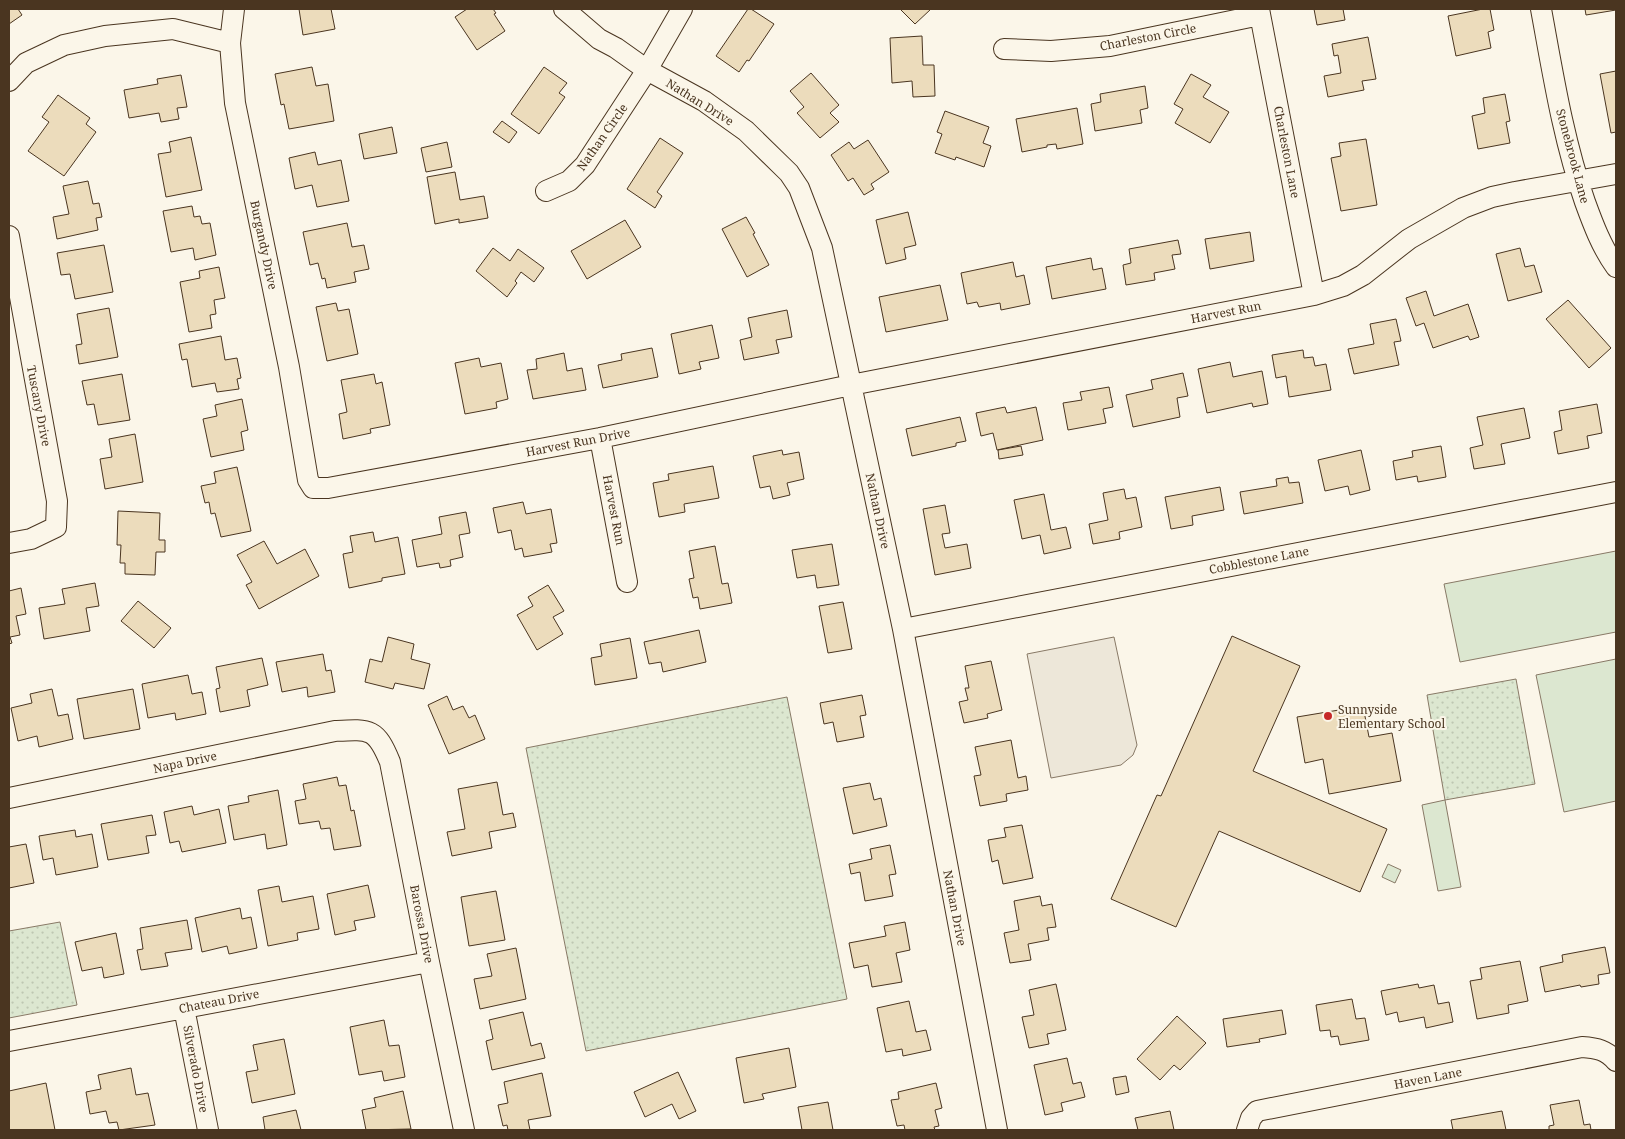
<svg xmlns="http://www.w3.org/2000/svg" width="1625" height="1139" font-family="'Noto Serif',serif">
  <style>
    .grass { fill: #dce7d0; stroke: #887966 }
    .park { fill: url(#park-dots); stroke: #887966 }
    .parking { fill: #ede7d9; stroke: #887966 }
    .building { fill: #ecdcbc; stroke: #4a3520 }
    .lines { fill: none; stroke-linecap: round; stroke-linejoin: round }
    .minor-casing { stroke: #4a3520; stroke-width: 22 }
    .minor { stroke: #fbf6e9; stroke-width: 20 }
    .poi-dot { fill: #c62828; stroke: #fbf6e9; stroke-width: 2 }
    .labels { text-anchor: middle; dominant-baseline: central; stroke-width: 4; stroke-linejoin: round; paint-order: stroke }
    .street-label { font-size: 12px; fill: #4a3520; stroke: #fbf6e9 }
    .poi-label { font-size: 12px; fill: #4a3520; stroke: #fbf6e9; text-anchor: start }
  </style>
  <defs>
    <pattern id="park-dots" width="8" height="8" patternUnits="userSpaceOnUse" patternTransform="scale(1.25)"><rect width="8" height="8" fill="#dce7d0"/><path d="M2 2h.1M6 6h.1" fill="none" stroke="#bec7b2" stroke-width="1.8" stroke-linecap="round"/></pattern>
  </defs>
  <rect width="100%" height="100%" fill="#fbf6e9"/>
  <path class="grass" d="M1616,551V632L1460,662L1444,584Z
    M1616,659V801L1564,812L1536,675Z
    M1445,800L1461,887L1438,891L1422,805Z
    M1388,864L1401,870L1395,883L1382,877Z"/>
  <path class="park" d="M1516,679L1535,784L1445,800L1427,695Z
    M787,697L847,999L586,1051L526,748Z
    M60,922L77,1005L9,1018V931Z"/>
  <path class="parking" d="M1114,637L1137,745L1133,755L1121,765L1051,778L1027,654Z"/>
  <path class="building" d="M9,9H18L22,15L9,24Z
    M299,9H331L335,29L303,35Z
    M467,9H493L496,13L494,14L505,31L477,50L455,17Z
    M748,9H751L774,24L749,61L747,60L739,72L716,56Z
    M900,9H931L915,24Z
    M1314,9H1343L1345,20L1317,25Z
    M1483,9H1490L1494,30L1488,32L1491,48L1456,56L1448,16Z
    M1585,9H1616V10L1586,15Z
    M922,36L923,65H934L935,96L913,97L912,81L892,83L890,38Z
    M1368,37L1376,79L1362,81L1364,90L1328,97L1324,76L1341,73L1338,55L1334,56L1332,44Z
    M312,67L316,86L328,84L334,121L289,129L284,104L281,105L275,74Z
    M544,67L567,83L559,93L565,97L539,134L511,114Z
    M1616,71V132L1611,133L1600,74Z
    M811,73L839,105L830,113L839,122L820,138L797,113L804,107L790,91Z
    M1191,74L1211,85L1203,97L1229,112L1210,143L1175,123L1183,109L1174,104Z
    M181,75L187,107L177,108L179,119L161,122L159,113L129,118L124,90L158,84L157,79Z
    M1145,86L1148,108L1140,110L1142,123L1095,131L1091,104L1101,102L1100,94Z
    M1505,94L1510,121L1506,122L1510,143L1478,149L1472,116L1485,113L1483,98Z
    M58,95L90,118L86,124L96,132L64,176L28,151L49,122L42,117Z
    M1077,108L1083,144L1057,149L1056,144L1047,145V147L1022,152L1016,119Z
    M945,111L989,127L983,143L991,146L984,167L956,157L955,160L935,153L942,134L937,132Z
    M502,121L517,132L509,143L493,132Z
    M392,127L397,153L364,159L359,134Z
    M191,137L202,190L166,197L158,154L171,152L169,142Z
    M660,138L683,153L657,192L662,196L655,208L627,189Z
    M1366,139L1377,205L1341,211L1331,158L1341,156L1339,143Z
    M868,140L889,172L871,184L874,189L864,195L853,178L848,181L831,155L849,142L854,149Z
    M447,142L452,167L426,172L421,148Z
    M315,152L318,165L341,160L349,201L317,207L312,185L295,189L289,158Z
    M455,172L460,200L484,196L488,218L459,223V219L435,224L427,177Z
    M88,181L93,204L99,203L102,217L96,218L98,230L57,239L53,217L69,214L63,186Z
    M192,206L194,217L200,216L202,224L210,223L216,255L195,260L193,248L171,252L163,211Z
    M908,212L916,245L904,248L906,259L886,264L876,220Z
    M746,217L755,233L753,234L769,265L747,277L722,229Z
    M625,220L641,247L587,279L571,251Z
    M347,223L352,247L364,245L369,269L354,272L356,282L327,288L325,278L322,279L318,263L310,265L303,232Z
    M1250,232L1254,261L1210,269L1205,239Z
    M1178,240L1181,254L1172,255L1175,269L1154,273L1155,280L1126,285L1123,265L1131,263L1129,249Z
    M104,245L113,292L75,299L70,274L61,275L57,253Z
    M493,248L510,261L518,249L544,268L534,282L521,272L515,281L517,283L507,297L476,271Z
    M1520,248L1525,267L1534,265L1542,292L1508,301L1496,254Z
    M1091,258L1093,270L1102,268L1106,289L1052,299L1046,267Z
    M1013,262L1016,277L1024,275L1030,304L1001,310L1000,303L979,307L977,302L967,304L961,273Z
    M219,267L225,298L214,300L216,314L210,315L212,328L189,332L180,282L200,278L199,271Z
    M940,285L948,320L886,332L879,297Z
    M1426,291L1434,316L1468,304L1479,337L1470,340L1468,336L1433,348L1424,323L1416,326L1406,298Z
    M1568,300L1611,348L1589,368L1546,319Z
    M336,303L338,311L349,309L358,354L327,361L316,307Z
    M109,308L118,357L79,364L76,345L82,344L77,314Z
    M787,310L792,337L776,340L779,353L744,360L740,340L752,337L748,318Z
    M1396,319L1401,341L1394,342L1399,365L1354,374L1348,349L1374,344L1370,324Z
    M712,325L719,358L699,362L701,369L679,374L671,334Z
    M221,336L225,360L237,358L241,378L237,379L239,389L217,392L215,383L192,387L187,359L182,360L179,344Z
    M652,348L658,377L603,388L598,365L622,360L621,354Z
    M1303,350L1304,358L1313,357L1315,366L1326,364L1331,390L1289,397L1286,376L1276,378L1272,355Z
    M564,353L567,371L582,368L586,390L533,399L527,370L537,369L536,359Z
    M479,358L481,367L501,363L508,399L496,402L497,408L465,414L455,363Z
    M1230,362L1233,377L1262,371L1268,404L1253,407L1252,403L1207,413L1198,369Z
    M1183,373L1188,396L1177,398L1180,417L1133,427L1126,395L1153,389L1151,380Z
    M122,374L130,420L98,425L94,404L87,405L82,381Z
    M374,374L376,384L382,382L390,425L370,429L371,433L343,439L339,414L347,412L341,380Z
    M1109,387L1113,407L1103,409L1106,423L1068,430L1063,403L1082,400L1080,392Z
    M242,399L248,430L241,432L244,450L211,457L203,419L217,416L215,405Z
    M1597,404L1602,433L1587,436L1589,448L1558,454L1554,432L1562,430L1559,411Z
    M1005,407L1007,413L1036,407L1043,440L997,450L993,433L981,436L976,413Z
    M1524,408L1530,438L1501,444L1505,464L1474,469L1470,448L1483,445L1477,417Z
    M960,417L966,441L956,443V446L912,456L906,429Z
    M135,434L143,482L105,489L100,459L112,457L109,439Z
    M1021,446L1023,455L999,459L998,450Z
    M1441,446L1446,477L1418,482L1417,476L1396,480L1393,461L1413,457L1412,451Z
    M782,450L783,455L799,452L804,479L787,483L790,495L773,499L770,486L760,488L753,456Z
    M1361,450L1370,490L1350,495L1348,486L1325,491L1318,460Z
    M713,466L719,498L684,504L685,512L659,517L653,483L669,480L668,474Z
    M237,467L251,531L221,537L215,513L211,514L209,502L205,503L201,486L216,483L214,472Z
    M1288,477L1289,483L1299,482L1303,503L1244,514L1240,492L1277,486L1276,479Z
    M1220,487L1224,510L1192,516L1193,525L1171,529L1165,497Z
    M1124,489L1126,499L1136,497L1142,527L1119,532L1120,539L1093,544L1089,524L1108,520L1103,493Z
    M1044,494L1051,530L1066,527L1071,548L1044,554L1040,535L1022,539L1014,500Z
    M523,502L526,514L551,509L557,543L550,544L552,552L524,557L522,548L515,550L511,530L498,533L493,508Z
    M945,505L950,533L942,534L945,548L967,544L971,568L935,575L923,509Z
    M118,511L160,513L159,540H165V552H156L155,575L125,574V563H120L121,545H117Z
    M466,512L470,533L459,535L463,557L450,560L451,566L440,568L439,563L417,567L412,540L442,534L439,517Z
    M373,532L375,542L398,537L405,574L382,578V581L349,588L343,554L353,552L350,536Z
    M264,541L277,564L305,549L319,576L259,609L246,585L252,582L237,555Z
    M832,544L839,585L817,588L815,575L797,578L792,550Z
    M715,546L722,584L728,583L732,603L700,609L698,597L693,598L689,579L694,578L689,551Z
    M95,583L99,606L86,608L90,631L44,639L39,608L65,604L62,589Z
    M548,585L564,611L553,617L563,634L537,650L517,615L533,606L528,597Z
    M21,588L26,614L16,616L20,635L10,637L12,643L9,644V591Z
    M138,601L171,628L154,648L121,621Z
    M843,602L852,649L828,653L819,606Z
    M699,630L706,662L663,672L661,662L649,664L644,642Z
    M1232,636L1300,666L1253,771L1387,829L1360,892L1219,831L1176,927L1111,899L1157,795L1161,796Z
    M388,637L414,644L411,659L430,664L424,689L395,683L393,689L365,682L370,659L382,662Z
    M630,638L637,678L595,685L591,658L602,656L600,644Z
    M323,654L326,671L331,670L335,692L308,697L307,687L282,692L276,662Z
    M262,658L268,685L247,690L250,706L220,712L216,689L220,688L216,667Z
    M991,661L1002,710L987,714L988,718L964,723L959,702L968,700L965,688H969L965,666Z
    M188,675L192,694L202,692L206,714L176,720L175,713L148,718L142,684Z
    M52,689L58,716L68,714L73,739L39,747L37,736L18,741L11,708L32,703L30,694Z
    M133,689L140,729L84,739L77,699Z
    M862,695L866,715L860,716L864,737L837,742L833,722L824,724L820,703Z
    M447,696L453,710L463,706L469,718L475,715L485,739L449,754L428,705Z
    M1363,706L1369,737L1392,733L1401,781L1329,794L1323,759L1305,763L1297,717Z
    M1011,740L1018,778L1026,776L1028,790L1006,794L1007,801L980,806L974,776L981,775L975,747Z
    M337,777L339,786L346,785L351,811L354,810L361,846L334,850L330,828L321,829L319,821L299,824L295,801L306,799L303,784Z
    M497,782L503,815L513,813L516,827L489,832L492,848L452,856L447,832L465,829L458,789Z
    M870,783L874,800L881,798L887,826L853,834L843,788Z
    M278,790L287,845L267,849L265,834L234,840L228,806L249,802L248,796Z
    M192,806L194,815L219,809L226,843L182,852L179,841L170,843L164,812Z
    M152,815L156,835L146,836L149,853L108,860L101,824Z
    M1022,825L1033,878L1003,884L998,860L992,862L988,840L1006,837L1004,828Z
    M75,830L76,837L92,834L98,867L56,875L53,858L43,860L39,836Z
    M26,844L34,883L9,888V847Z
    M890,845L896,874L889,875L893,896L865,901L860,872L851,874L849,864L872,859L870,849Z
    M368,885L375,917L354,921L356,930L335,935L327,894Z
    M279,886L282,902L313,896L319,929L297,933L298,940L268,946L258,890Z
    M496,891L505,940L469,946L461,897Z
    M1040,896L1042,906L1052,904L1056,927L1047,928L1049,940L1028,944L1031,960L1010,963L1004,933L1019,930L1014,901Z
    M240,908L242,919L251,917L257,948L229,954L227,946L202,952L195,918Z
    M187,920L192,949L165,953L168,966L141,970L137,950L143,949L140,928Z
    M905,922L910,950L896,953L902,982L872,987L868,965L854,968L849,943L886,936L884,926Z
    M116,933L124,974L104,978L102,967L82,971L75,942Z
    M1605,947L1610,973L1598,975L1599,984L1581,987L1580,985L1545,992L1540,967L1563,962L1562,955Z
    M516,948L526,999L480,1009L474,979L492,976L487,954Z
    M1520,961L1528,1001L1508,1005L1509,1013L1477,1019L1470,981L1482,979L1480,968Z
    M1056,984L1066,1030L1047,1034L1049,1044L1029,1048L1022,1017L1034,1015L1029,990Z
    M1418,984L1419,988L1434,985L1438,1004L1449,1002L1453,1022L1426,1028L1424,1017L1399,1022L1397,1012L1386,1015L1381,991Z
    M1352,999L1356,1019L1365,1018L1369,1040L1340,1045L1338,1036L1331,1037L1330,1030L1320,1031L1316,1005Z
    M909,1001L916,1032L926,1030L931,1050L903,1056L902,1049L886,1052L877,1008Z
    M1282,1010L1286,1034L1259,1039L1260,1042L1227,1047L1223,1019Z
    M523,1012L531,1046L541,1043L545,1058L492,1070L486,1041L493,1039L489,1020Z
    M1177,1016L1206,1043L1180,1070L1174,1065L1160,1080L1137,1059Z
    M384,1020L389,1046L399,1045L405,1077L384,1081L382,1071L359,1075L350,1027Z
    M284,1039L295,1094L252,1103L246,1072L258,1070L253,1045Z
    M789,1048L796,1087L762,1094L764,1099L744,1103L736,1058Z
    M1067,1058L1073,1084L1081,1082L1085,1097L1061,1103L1063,1111L1045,1115L1034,1065Z
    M131,1068L136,1095L148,1093L155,1125L119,1130L117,1122L109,1123L106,1111L90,1114L86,1092L101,1089L98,1075Z
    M678,1072L696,1111L679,1119L672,1104L645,1117L634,1092Z
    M542,1073L551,1116L528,1120L530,1130H508L507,1125L503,1126L498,1105L508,1103L504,1082Z
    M1126,1076L1129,1092L1116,1095L1113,1078Z
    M46,1083L55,1130H9V1091Z
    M936,1083L942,1108L935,1110L939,1126L934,1127L935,1130H905L904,1125L897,1126L891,1100L899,1099L898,1092Z
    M403,1091L411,1129L366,1130L362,1110L376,1107L374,1098Z
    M1579,1100L1584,1125L1590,1124L1591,1130H1549V1126L1554,1125L1550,1105Z
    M828,1102L833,1130H802L798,1107Z
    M296,1110L301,1130H265L263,1117Z
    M1170,1111L1174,1130H1138L1135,1118Z
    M1502,1111L1506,1130H1453L1451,1120Z"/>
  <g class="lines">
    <g class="minor-casing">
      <path id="minor" d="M234,9L230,43L235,103L289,367L308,480L313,488H328L600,438L851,385L1314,295L1343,286L1363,275L1409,239L1463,208L1492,197L1515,192L1616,174
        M564,9L599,39L616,48L647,70L704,101L746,131L789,173L799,188L822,248L903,629L997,1130
        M1259,9L1314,295
        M1541,9C1553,74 1563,139 1585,202C1593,224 1602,248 1616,267
        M1004,49L1051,51L1110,46L1260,15
        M9,81L26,63L64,45L105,36L173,29L230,43
        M546,191L569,181L585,165L647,70L682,9
        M9,236L57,501L56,527L31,539L9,543
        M600,438L627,582
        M903,629L1616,492
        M9,798L335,731C370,729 376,728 390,762L429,962L464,1130
        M184,1008L208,1130
        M9,1041L429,962
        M1247,1130L1251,1118L1257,1111L1582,1047C1597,1048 1606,1050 1616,1061"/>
    </g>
    <use href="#minor" class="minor"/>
  </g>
  <circle class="poi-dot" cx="1328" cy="716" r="5"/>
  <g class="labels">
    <g class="street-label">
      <text transform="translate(1148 37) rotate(-11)">Charleston Circle</text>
      <text transform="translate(700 102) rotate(32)">Nathan Drive</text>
      <text transform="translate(602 137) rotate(-55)">Nathan Circle</text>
      <text transform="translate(1287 152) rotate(79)">Charleston Lane</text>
      <text transform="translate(1573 156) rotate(75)">Stonebrook Lane</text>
      <text transform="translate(264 245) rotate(78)">Burgandy Drive</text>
      <text transform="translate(1226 312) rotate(-11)">Harvest Run</text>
      <text transform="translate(39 406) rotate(79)">Tuscany Drive</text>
      <text transform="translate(578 442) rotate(-11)">Harvest Run Drive</text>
      <text transform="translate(614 510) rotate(79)">Harvest Run</text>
      <text transform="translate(878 511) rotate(78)">Nathan Drive</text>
      <text transform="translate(1259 560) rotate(-11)">Cobblestone Lane</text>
      <text transform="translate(185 762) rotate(-12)">Napa Drive</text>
      <text transform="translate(955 908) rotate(79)">Nathan Drive</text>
      <text transform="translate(422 924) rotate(79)">Barossa Drive</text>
      <text transform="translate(219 1001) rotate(-11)">Chateau Drive</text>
      <text transform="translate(196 1069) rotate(79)">Silverado Drive</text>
      <text transform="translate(1428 1078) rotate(-11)">Haven Lane</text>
    </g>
    <g class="poi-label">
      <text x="1338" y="709">Sunnyside<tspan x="1338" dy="14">Elementary School</tspan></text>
    </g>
  </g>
  <rect width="1625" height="1139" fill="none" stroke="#4a3520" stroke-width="20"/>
</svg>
